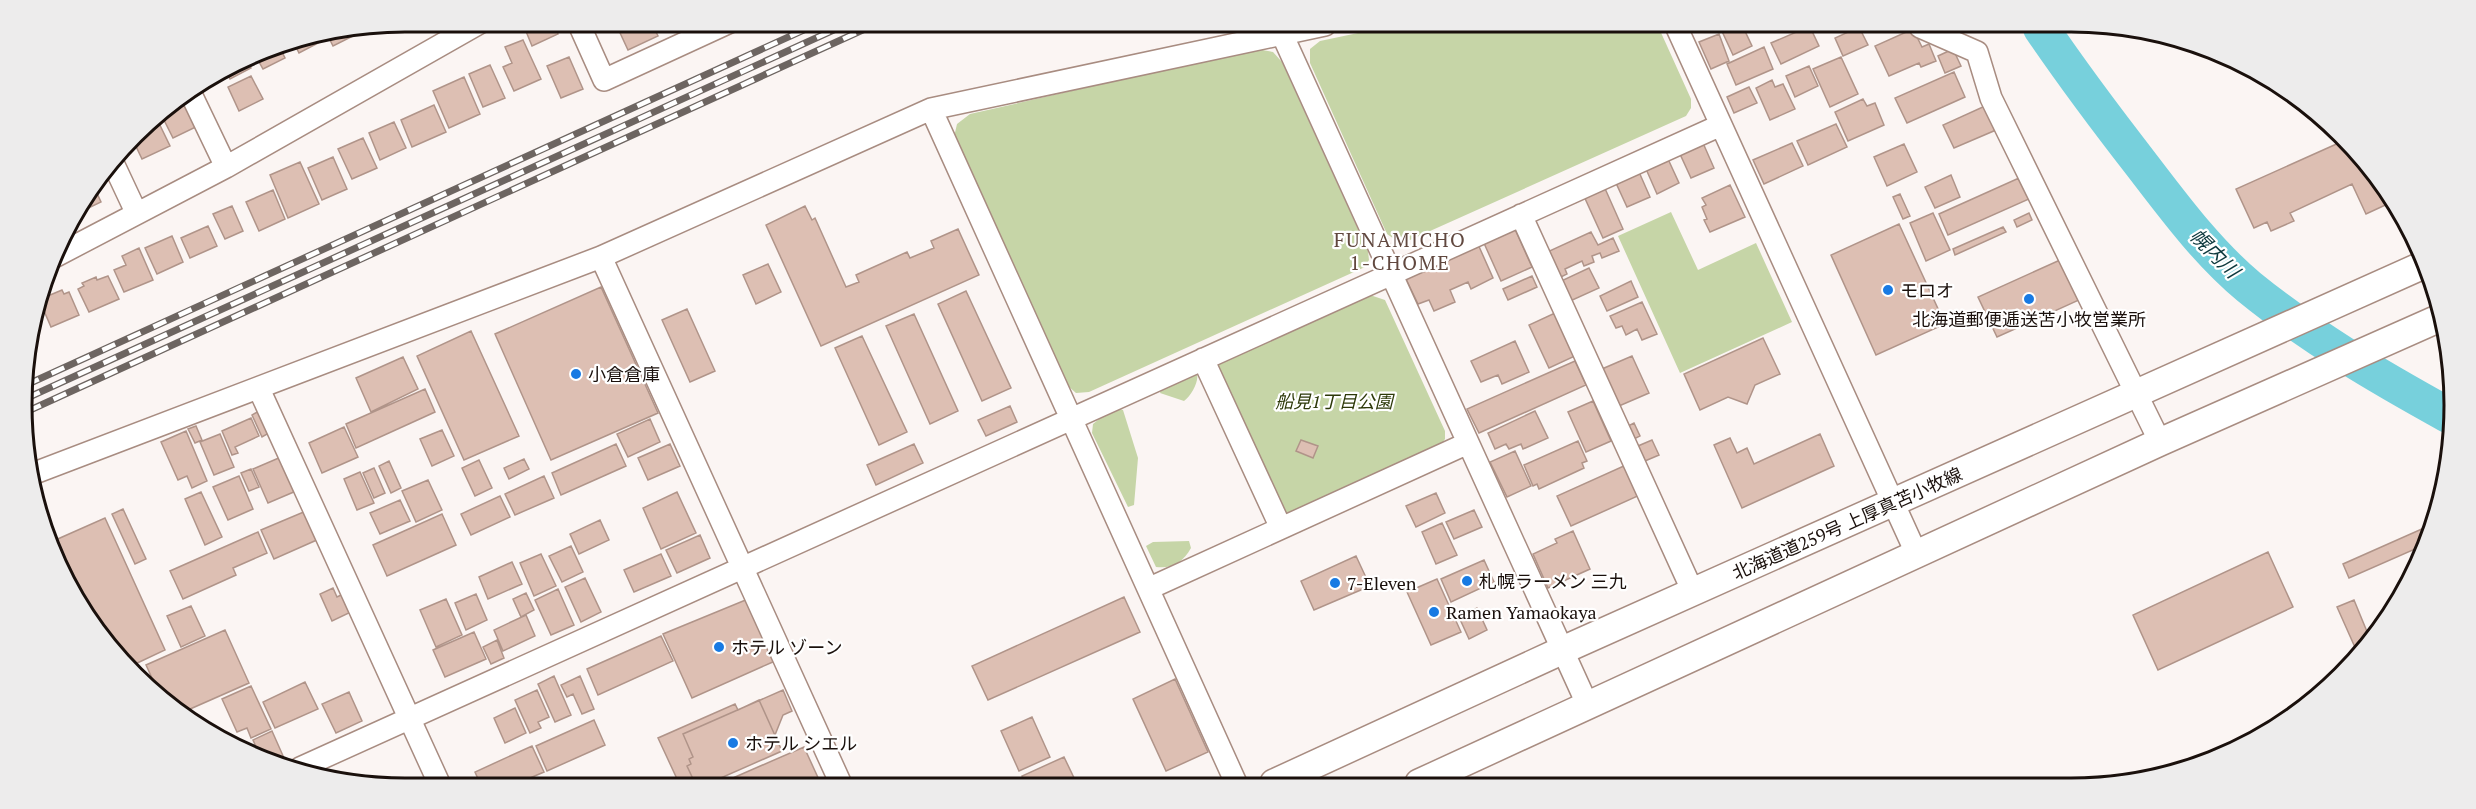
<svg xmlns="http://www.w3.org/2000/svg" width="2476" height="809" font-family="'PT Serif','Noto Sans JP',serif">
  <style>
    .green { fill: #c6d5a7 }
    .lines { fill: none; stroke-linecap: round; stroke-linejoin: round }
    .river { stroke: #77d0dc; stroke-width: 36 }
    .building { fill: #ddbfb3; stroke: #b09489; stroke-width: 1.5 }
    .minor-casing { stroke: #a88c81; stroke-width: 24 }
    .major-casing { stroke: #a88c81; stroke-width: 30 }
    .minor { stroke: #fff; stroke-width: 21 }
    .major { stroke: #fff; stroke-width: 27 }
    .rail-casing { stroke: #6d6561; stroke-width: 7 }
    .rail { stroke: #fff; stroke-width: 4.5; stroke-dasharray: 14; stroke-linecap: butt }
    .poi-dot { fill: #187ae3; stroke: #fff; stroke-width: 2 }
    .labels { text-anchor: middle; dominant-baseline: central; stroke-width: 4.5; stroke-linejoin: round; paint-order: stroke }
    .poi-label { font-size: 18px; fill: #1a100c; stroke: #fff; text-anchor: start }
    .park-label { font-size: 18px; font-style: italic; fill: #2d3909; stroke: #fff }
    .street-label { font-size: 18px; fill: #1a100c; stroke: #fff }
    .neighbourhood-label { font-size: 20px; letter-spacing: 1.5px; fill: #61483f; stroke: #fff }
    .water-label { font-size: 20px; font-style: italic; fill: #0c383d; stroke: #fff }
    .rim { fill: none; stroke: #1a100c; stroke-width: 3 }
  </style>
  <rect width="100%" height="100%" fill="#fbf5f3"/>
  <path class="green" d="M1396,25L1658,26L1691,99V108L1686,116L1410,240L1397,241L1387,234L1310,63V49L1320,41Z
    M1257,49L1273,52L1282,62L1368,251L1369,260L1365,267L1089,392L1076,393L1068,386L954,137L957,124L970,114Z
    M1671,212L1698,270L1756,243L1792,322L1680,373L1618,236Z
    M1367,294L1385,300L1445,431V439L1441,445L1285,515L1216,363Z
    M1190,372L1197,374C1199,382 1191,396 1184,401L1160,393L1162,387Z
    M1117,408L1123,410L1138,458L1134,505L1128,507L1092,433L1093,424L1104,415Z
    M1189,541L1191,548C1183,562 1173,569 1156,567L1146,546L1153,542Z"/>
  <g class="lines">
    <path class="river" d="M2041,28C2073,75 2106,119 2141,164C2174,207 2207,252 2249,287C2309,336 2379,377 2448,415"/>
  </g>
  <path class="building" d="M529,22H552L558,34L532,46L523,24Z
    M615,22H651L658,36L628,50Z
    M1720,27H1743L1752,46L1733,55Z
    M1808,27H1810L1819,46L1781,64L1771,43Z
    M1859,27L1868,45L1843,56L1835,38Z
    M1913,29L1922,47L1929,44L1936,61L1921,67L1919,63L1889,76L1875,46Z
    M355,31L357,34L333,46L328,36Z
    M1719,34L1729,61L1711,69L1699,42Z
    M320,38L322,41L299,53L294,43Z
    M523,40L541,79L514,91L503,67L512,63L505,47Z
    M279,46L285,58L263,69L254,53Z
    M1764,47L1773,69L1736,85L1727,64Z
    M1953,49L1961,66L1945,73L1938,56Z
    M569,57L583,89L561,98L547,66Z
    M1841,57L1858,94L1830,107L1813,69Z
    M246,58L251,68L230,79L226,70Z
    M490,65L505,98L483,107L469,74Z
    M1809,66L1818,86L1795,97L1786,76Z
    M1954,72L1965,97L1907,123L1895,98Z
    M251,76L263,99L239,111L228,87Z
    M464,77L480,114L449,128L433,91Z
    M1772,80L1775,87L1783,84L1795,109L1770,120L1756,88Z
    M1749,87L1757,103L1734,113L1727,97Z
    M1863,99L1867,106L1875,103L1884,125L1848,141L1835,112Z
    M189,103L200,125L173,138L162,116Z
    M434,105L446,132L412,147L401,120Z
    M1985,106L1996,130L1954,148L1943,125Z
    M155,115L170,146L142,159L133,140Z
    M394,122L406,148L380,160L369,133Z
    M1836,124L1847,147L1808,165L1797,141Z
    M363,138L377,168L352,179L338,149Z
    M2341,142L2391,192L2394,201L2366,214L2352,184L2290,213L2294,221L2271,231L2267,222L2254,228L2236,189Z
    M1703,143L1714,168L1691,178L1680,154Z
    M1792,143L1803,166L1764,184L1753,160Z
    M1904,144L1917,172L1887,186L1874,157Z
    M333,157L347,189L322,200L308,168Z
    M1668,159L1679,183L1657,194L1646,169Z
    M300,162L319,204L288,218L270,175Z
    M1639,172L1650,197L1627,207L1616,183Z
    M1951,175L1960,197L1935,208L1925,187Z
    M2019,178L2029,199L1948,235L1939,214Z
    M1603,184L1623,229L1603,238L1583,194Z
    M1730,185L1745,217L1710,232L1704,220L1707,219L1702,207L1706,205L1702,198Z
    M95,189L101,202L76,214Z
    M273,190L285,219L259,231L246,202Z
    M1900,194L1910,216L1903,219L1893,197Z
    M232,206L243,231L225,239L213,214Z
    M805,206L812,220L815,218L846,287L859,282L856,275L907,252L910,258L934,248L931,241L958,229L979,275L821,346L766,225Z
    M1933,213L1950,250L1926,261L1910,223Z
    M2029,213L2032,220L2017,227L2014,220Z
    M1899,224L1945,324L1876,355L1831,255Z
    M208,226L217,246L190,258L181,238Z
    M1514,227L1532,267L1501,281L1483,241Z
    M2003,227L2006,232L1955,255L1953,249Z
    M1591,232L1598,245L1613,238L1619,251L1602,258L1600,253L1592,256L1594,262L1584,266L1582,261L1565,269L1567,274L1557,279L1545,253Z
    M172,236L183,262L157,274L145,248Z
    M1477,242L1493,278L1471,289L1468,282L1450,290L1455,302L1434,311L1429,300L1418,304L1404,275Z
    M139,248L153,280L124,292L114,270L126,265L122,256Z
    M2060,260L2079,300L1997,337L1978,297Z
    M768,264L781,292L756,304L743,275Z
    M1589,268L1599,288L1568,302L1559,282Z
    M108,276L119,299L89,312L78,289L84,286L82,283L96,277L97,280Z
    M1532,276L1537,287L1508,300L1503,289Z
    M1631,281L1638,297L1607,311L1600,296Z
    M601,287L658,413L551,460L495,334Z
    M62,290L64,294L69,292L79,315L51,327L41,304L45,303L43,298Z
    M966,291L1011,388L982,401L938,304Z
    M1642,302L1657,334L1642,340L1637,329L1626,335L1622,326L1616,328L1610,316Z
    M687,309L715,371L690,382L662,320Z
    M1555,313L1575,356L1549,368L1529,325Z
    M914,314L958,411L930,424L886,326Z
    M471,331L519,436L464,460L417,356Z
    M862,336L907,432L879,445L835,348Z
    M1763,338L1780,374L1755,385L1747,404L1728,397L1700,410L1684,374Z
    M1515,341L1529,372L1502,384L1498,375L1481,382L1471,361Z
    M1632,356L1649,393L1619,406L1602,369Z
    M403,357L418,389L371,412L356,378Z
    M1575,361L1586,385L1479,433L1467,409Z
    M425,389L435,412L356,448L346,424Z
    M1593,401L1611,441L1586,452L1568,412Z
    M1010,406L1017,422L986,436L978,420Z
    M259,411L269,433L262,437L252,415Z
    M1535,411L1548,438L1523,449L1521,444L1509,449L1506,444L1495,449L1488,433Z
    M251,418L259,436L235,447L238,453L232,455L222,431Z
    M650,419L660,442L628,457L617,434Z
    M1634,423L1640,436L1632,440L1626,427Z
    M196,426L202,440L195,443L188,429Z
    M344,427L358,457L322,473L309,443Z
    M442,430L454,456L432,466L420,439Z
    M186,431L207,481L192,488L187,476L178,480L161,442Z
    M220,434L234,467L214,475L200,442Z
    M1820,434L1834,466L1742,508L1714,445L1730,438L1737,453L1747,448L1754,464Z
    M1301,440L1318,446L1313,458L1296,451Z
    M1652,440L1659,455L1645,461L1638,446Z
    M1578,441L1587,461L1582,463L1584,468L1539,489L1537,484L1533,486L1524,465Z
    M616,444L626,466L561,495L552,473Z
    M670,444L680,466L648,480L638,458Z
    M914,444L923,463L876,485L867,465Z
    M1515,451L1531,486L1507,497L1490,462Z
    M281,457L296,491L268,503L253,469Z
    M524,459L529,469L509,479L504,468Z
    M479,460L492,488L475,496L462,468Z
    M389,461L401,488L391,493L379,466Z
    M1626,465L1640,495L1571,526L1557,496Z
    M374,468L385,493L374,498L363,473Z
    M251,469L259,487L249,491L241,473Z
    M360,472L374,503L357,510L344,479Z
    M239,476L253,509L228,520L213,487Z
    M544,476L554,498L515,515L505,494Z
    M428,480L442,510L416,522L402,491Z
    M201,492L222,537L205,545L185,499Z
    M677,492L696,533L661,549L643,508Z
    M1436,493L1445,513L1416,527L1406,506Z
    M500,496L510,517L471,535L461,514Z
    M400,500L410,521L380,534L370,513Z
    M123,509L146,559L135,564L112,514Z
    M1474,510L1482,527L1454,539L1446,522Z
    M306,511L319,539L274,559L261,530Z
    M442,514L456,545L387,576L373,545Z
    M105,518L165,650L133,665L86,618L51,542Z
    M600,520L609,540L579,554L570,534Z
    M1442,523L1457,555L1436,564L1422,532Z
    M2424,528L2427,535L2422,546L2349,578L2343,564Z
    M1573,531L1590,569L1548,588L1533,554L1557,543L1555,539Z
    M258,532L267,553L233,568L236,575L183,599L170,571Z
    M700,535L710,558L677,573L666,550Z
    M571,546L583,572L562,582L549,556Z
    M2268,552L2293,607L2158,670L2133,615Z
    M541,554L556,586L534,596L520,563Z
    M661,554L671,576L634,592L624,570Z
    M1356,556L1370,586L1314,610L1301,581Z
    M1484,560L1494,582L1451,602L1441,579Z
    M512,562L522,584L488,599L479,577Z
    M585,578L601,612L581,622L565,587Z
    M1437,579L1461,632L1431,645L1407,592Z
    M333,588L337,597L343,594L351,612L332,621L320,594Z
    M558,589L574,625L551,635L535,600Z
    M526,593L534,610L521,617L513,599Z
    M476,594L487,620L466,630L455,603Z
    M1124,597L1140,632L988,700L972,666Z
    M446,599L462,635L436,647L420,610Z
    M748,599L775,661L692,698L663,634Z
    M2354,600L2370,639L2358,654L2337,607Z
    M191,606L205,636L181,647L167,616Z
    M1477,608L1487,630L1469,639L1459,617Z
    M526,615L535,636L503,651L494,630Z
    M225,630L249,683L181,713L157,689L146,665Z
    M474,632L486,659L445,677L433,650Z
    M661,636L673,661L598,695L587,669Z
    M497,640L504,658L491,664L483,647Z
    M554,676L571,715L555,722L538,684Z
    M580,676L594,709L582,714L573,694L567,697L561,685Z
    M1175,679L1208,752L1166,771L1133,699Z
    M305,682L318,709L275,728L263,702Z
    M251,686L271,729L251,738L247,728L237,732L222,699Z
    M537,690L549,717L538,722L541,728L530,733L515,700Z
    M783,690L792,711L783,715L775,735L782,751L714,781H694L687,766L691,764L689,759L693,757L683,734Z
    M349,692L362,721L336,733L322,704Z
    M759,700L782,751L714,781H678L658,738L735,704L738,710Z
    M515,708L526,733L505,743L494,718Z
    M1032,717L1050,757L1019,771L1001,731Z
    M594,720L605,745L547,771L536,746Z
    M272,731L284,758L279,760L258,751L253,740Z
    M532,746L544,772L523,781H479L475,772Z
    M804,747L820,782L726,781Z
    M1064,757L1076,782H1025L1022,776Z"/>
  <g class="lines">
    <g class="minor-casing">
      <path id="minor" d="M578,22L604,80L730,22
        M1676,26L1917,555
        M1920,27L1977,52L1991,98L2160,442
        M1282,34L1588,706
        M190,92L226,167
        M931,109L1236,783
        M114,165L136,212
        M1521,215L1693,592
        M54,257L226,167L483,21
        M601,257L840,782
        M1203,359L1281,528
        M259,389L438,781
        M32,474L601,257L931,109L1325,25
        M1150,588L1468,443
        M300,768L1721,125"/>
    </g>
    <g class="major-casing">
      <path id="major" d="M1274,783L1563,650L2421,266
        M1419,783L2160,442L2442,317"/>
    </g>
    <use href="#minor" class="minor"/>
    <use href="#major" class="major"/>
    <g class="rail-casing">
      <path id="rail" d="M26,385L819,23
        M27,398L849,23
        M28,411L878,23"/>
    </g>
    <use href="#rail" class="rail"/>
  </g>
  <g class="poi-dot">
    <circle cx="1888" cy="290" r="6"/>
    <circle cx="2029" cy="299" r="6"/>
    <circle cx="576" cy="374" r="6"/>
    <circle cx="1467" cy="581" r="6"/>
    <circle cx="1335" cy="583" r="6"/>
    <circle cx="1434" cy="612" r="6"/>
    <circle cx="719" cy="647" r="6"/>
    <circle cx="733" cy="743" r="6"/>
  </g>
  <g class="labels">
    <g class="poi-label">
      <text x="1900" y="290">モロオ</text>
      <text x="2029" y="319" text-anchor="middle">北海道郵便逓送苫小牧営業所</text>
      <text x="588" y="374">小倉倉庫</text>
      <text x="1479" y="581">札幌ラーメン 三九</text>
      <text x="1347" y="583">7-Eleven</text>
      <text x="1446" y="612">Ramen Yamaokaya</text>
      <text x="731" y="647">ホテル ゾーン</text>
      <text x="745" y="743">ホテル シエル</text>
    </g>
    <g class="park-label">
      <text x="1334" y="401">船見1丁目公園</text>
    </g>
    <g class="street-label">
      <text transform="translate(1847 523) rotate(-24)">北海道道259号 上厚真苫小牧線</text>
    </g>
    <g class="neighbourhood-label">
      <text x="1400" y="239">FUNAMICHO<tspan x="1400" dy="23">1-CHOME</tspan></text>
    </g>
    <g class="water-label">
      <text transform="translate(2215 253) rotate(45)">幌内川</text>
    </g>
  </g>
  <path d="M0 0H2476V809H0ZM405 32H2071A373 373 0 0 1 2444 405V405A373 373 0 0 1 2071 778H405A373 373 0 0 1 32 405V405A373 373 0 0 1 405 32Z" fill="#edecec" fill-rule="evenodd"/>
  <path class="rim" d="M405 32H2071A373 373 0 0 1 2444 405V405A373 373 0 0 1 2071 778H405A373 373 0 0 1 32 405V405A373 373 0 0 1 405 32Z"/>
</svg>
